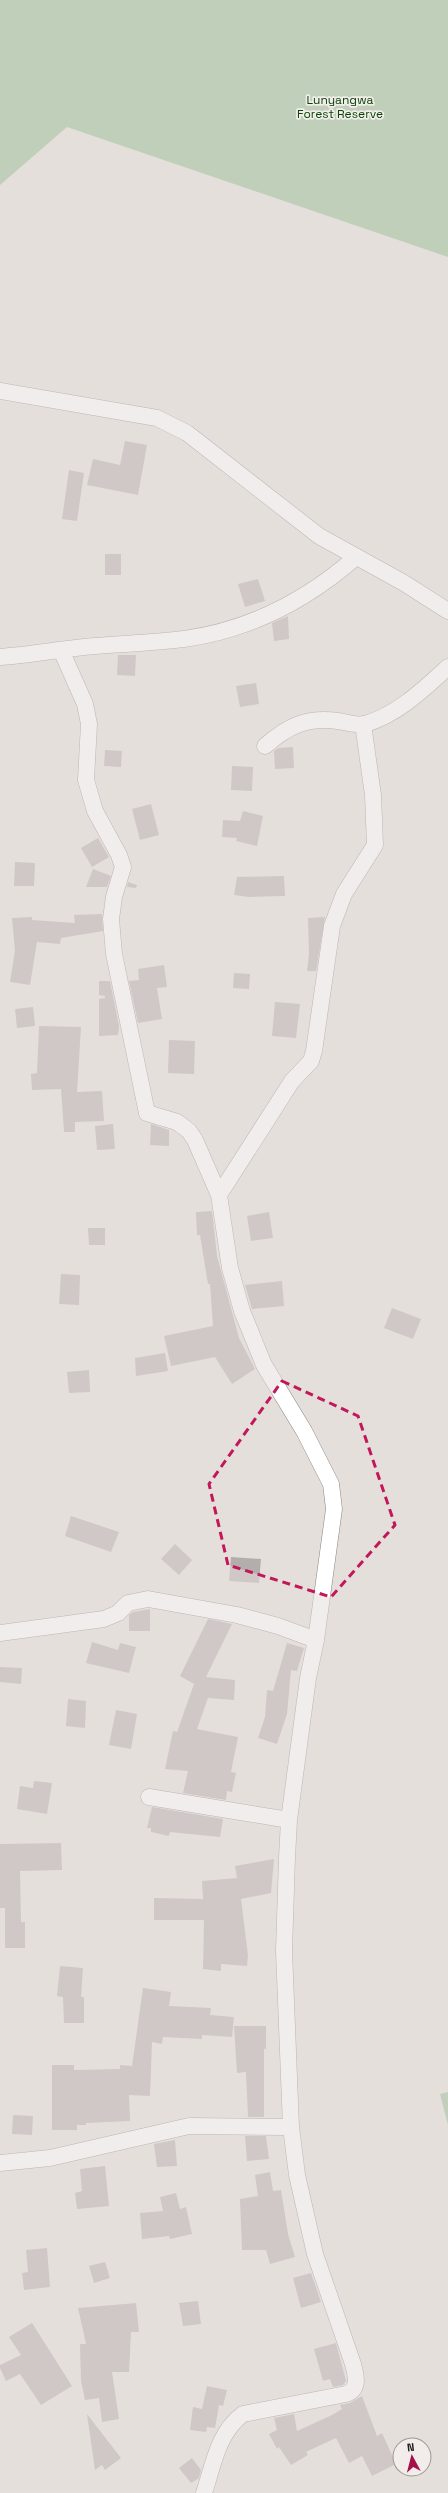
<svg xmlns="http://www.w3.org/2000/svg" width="448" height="2493" font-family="'Space Grotesk',sans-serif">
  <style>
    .green { fill: #99bd96 }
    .forest { fill: #92bd8e }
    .building { fill: #b3adab }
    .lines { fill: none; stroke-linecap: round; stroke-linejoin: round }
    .street-casing { stroke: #8a8482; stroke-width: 17 }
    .street { stroke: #fff; stroke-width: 16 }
    .marked { fill: none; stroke: #c2185b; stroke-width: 3; stroke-dasharray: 8 5; stroke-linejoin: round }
    .labels { text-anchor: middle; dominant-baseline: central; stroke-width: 3.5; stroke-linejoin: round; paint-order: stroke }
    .park-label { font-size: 12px; fill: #064504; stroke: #f2ecea }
  </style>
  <rect width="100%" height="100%" fill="#e5dfdc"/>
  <path class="green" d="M448,2092V2125L440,2094Z"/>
  <path class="forest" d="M0,0H448V257L67,127L0,185Z"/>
  <path class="building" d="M125,441L147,445L138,495L87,485L93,459L120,465Z
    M69,470L84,473L77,521L62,519Z
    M105,554H121V575H105Z
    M258,579L265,601L245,607L238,584Z
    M288,616L289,639L274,641L272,623Z
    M118,655H136L135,676L117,675Z
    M256,683L259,704L240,707L236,686Z
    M293,747L294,768L275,769L274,751L278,748Z
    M105,750L122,751L121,767L104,766Z
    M232,766L253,767L252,791L231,790Z
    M151,804L159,835L140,840L132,809Z
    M243,811L263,816L257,846L236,841L237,838L222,837L223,820L240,821Z
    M98,838L109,857L92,867L81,848Z
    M15,862L35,863L34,886H14Z
    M93,869L111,876L107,887H86Z
    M284,876L285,896L249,897L234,895L237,877Z
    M128,882L137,885L136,888L127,887Z
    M102,914L103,931L61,938L60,944L37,942L30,985L10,982L15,951L12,918L32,917V920L75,923L74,915Z
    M325,917L316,971H307L309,954L308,918Z
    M164,965L167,987L157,988L162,1019L138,1023L129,981L139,980L138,969Z
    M234,973L250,974L249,989L233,988Z
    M99,981H110L119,1026L118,1035L99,1036V999L105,998V996L99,995Z
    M275,1002L300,1004L296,1038L272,1036Z
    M33,1007L35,1026L17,1028L15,1009Z
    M39,1026L81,1027L77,1092L102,1091L104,1121L75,1122V1132H64L61,1089L32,1090L31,1074L37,1073Z
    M169,1040L195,1041L194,1074L168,1073Z
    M113,1124L115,1149L97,1150L95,1126Z
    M151,1124L169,1130V1146L150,1145Z
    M212,1211L217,1256L239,1338L255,1369L232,1384L215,1357L171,1366L164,1336L213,1326L210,1284H208L200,1235H197L196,1212Z
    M269,1212L273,1238L251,1241L247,1216Z
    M88,1228H105V1245H89Z
    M61,1274L80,1275L79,1305L59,1304Z
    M282,1281L284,1306L252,1309L245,1285Z
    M392,1308L421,1319L413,1339L384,1328Z
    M165,1353L168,1371L136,1376L135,1358Z
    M89,1370L90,1392L69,1393L67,1372Z
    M71,1516L119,1532L111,1552L65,1536Z
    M175,1544L192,1560L179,1575L161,1559Z
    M231,1557L261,1559L259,1583L229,1581Z
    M150,1609V1631H129V1615L133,1612Z
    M208,1619L232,1624L206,1677L235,1680L234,1700L208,1698L197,1729L238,1737L231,1772L236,1773L232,1792L227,1791L226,1800L183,1793L188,1771L165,1769L173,1731L177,1732L194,1684L180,1676Z
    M92,1642L118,1650L120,1643L136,1647L129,1673L86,1663Z
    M287,1643L304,1648L297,1671L291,1670L287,1714L277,1744L258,1738L265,1717L267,1690L273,1691Z
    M0,1667L22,1668L21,1684L0,1682Z
    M68,1699L86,1701L85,1728L66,1726Z
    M116,1710L137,1714L131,1749L109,1745Z
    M34,1781L52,1783L47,1814L17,1809L20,1786L33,1788Z
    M152,1807L223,1819L220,1837L170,1832L169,1836L151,1832V1828H147Z
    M61,1843L62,1870L20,1871L21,1922H25V1948H5V1908H0V1844Z
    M274,1859L271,1893L241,1899L248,1955L247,1966L221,1964V1971L203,1969L204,1920H154V1898L203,1899L202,1881L237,1878L235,1866Z
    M60,1966L83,1968L81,1997H84V2023H64L63,1997L57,1996Z
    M143,1988L171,1992L169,2006L211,2008L210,2015L234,2017L232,2037L202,2035V2039L163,2037L162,2044L152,2042L150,2096L129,2095L130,2121L86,2123V2125H77V2130H52V2065H74V2070L120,2069V2065L132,2066Z
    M234,2026H266V2049H264V2117H248L246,2072L237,2073Z
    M13,2115L33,2116L32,2135L12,2134Z
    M245,2136H266L269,2159L247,2161Z
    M175,2140L177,2166L157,2167L154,2144Z
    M105,2166L109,2206L77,2209L75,2193L82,2191L80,2169Z
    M270,2172L273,2191L281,2190L288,2234L295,2257L270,2264L266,2250H242L240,2199L258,2196L255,2175Z
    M176,2193L180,2209L186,2207L192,2234L170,2239L169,2236L142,2239L140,2213L163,2211L160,2197Z
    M47,2248L50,2287L24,2290L22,2273L28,2272L26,2250Z
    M105,2262L110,2278L94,2283L89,2266Z
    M311,2273L321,2302L301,2308L293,2278Z
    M198,2301L201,2324L183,2326L179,2303Z
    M136,2303L139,2332H131L129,2372H112L119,2419L102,2422L99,2398L85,2400L81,2381L80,2344H86L78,2308Z
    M32,2323L72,2386L41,2405L20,2374L6,2381L0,2368V2365L21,2355L9,2337Z
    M336,2343L346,2381L343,2385L333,2387L330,2379L323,2381L314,2349Z
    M207,2386L227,2390L223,2406L219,2405L215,2428L207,2427L206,2432L190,2430L193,2407L202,2409Z
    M362,2396L377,2436L382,2433L396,2464L372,2476L362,2456L349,2463L336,2438L306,2452L308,2455L291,2465L279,2447L277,2449L269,2434L277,2430L274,2418L294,2414L297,2431L332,2415L342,2409L340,2405L350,2403Z
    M87,2414L121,2458L105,2470L102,2465L95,2470Z
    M192,2458L201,2470L199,2478L191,2483L179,2468Z"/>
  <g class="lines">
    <g class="street-casing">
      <path id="street" d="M0,391L157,418L187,433L319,536L404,583L448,611
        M61,650L85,704L89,724L86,780L95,811L119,855L123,867L114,897L111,919L114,954L147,1113L177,1122L189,1131L195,1140L219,1195L230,1268L242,1311L264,1365L304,1431L331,1484L334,1509L316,1640
        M0,657C28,655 56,650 84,647C117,644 151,643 184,639C249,630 307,600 356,557
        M265,746C288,726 306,717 338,721C346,722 357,726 365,724C397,715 424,689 448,667
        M219,1195L292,1081L311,1061L314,1051L332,926L344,894L375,845L373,795L363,724
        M0,1633L104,1619L118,1613L128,1603L148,1599L237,1615L278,1626L316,1640L308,1678L289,1820L287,1858L284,1951L291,2127L297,2175L315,2254L353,2364C356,2376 360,2389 346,2394L243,2414C218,2432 213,2466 204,2493
        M149,1797L289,1820
        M0,2163L50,2158L189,2126L291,2127"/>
    </g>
    <use href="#street" class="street"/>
  </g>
  <path d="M0 0H448V2493H0ZM282,1381L358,1416L395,1525L331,1597L228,1565L209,1484Z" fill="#e5dfdc" fill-opacity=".55" fill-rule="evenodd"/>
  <path class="marked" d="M282,1381L358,1416L395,1525L331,1597L228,1565L209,1484Z"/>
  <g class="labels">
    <g class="park-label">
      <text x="340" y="100">Lunyangwa<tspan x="340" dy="14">Forest Reserve</tspan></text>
    </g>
  </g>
  <g transform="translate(412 2457) rotate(353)"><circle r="19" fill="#f2ecea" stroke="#9d9997"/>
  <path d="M0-3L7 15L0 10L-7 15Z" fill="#a50f4a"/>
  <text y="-6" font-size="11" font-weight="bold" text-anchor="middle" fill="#1e1c1b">N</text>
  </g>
</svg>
